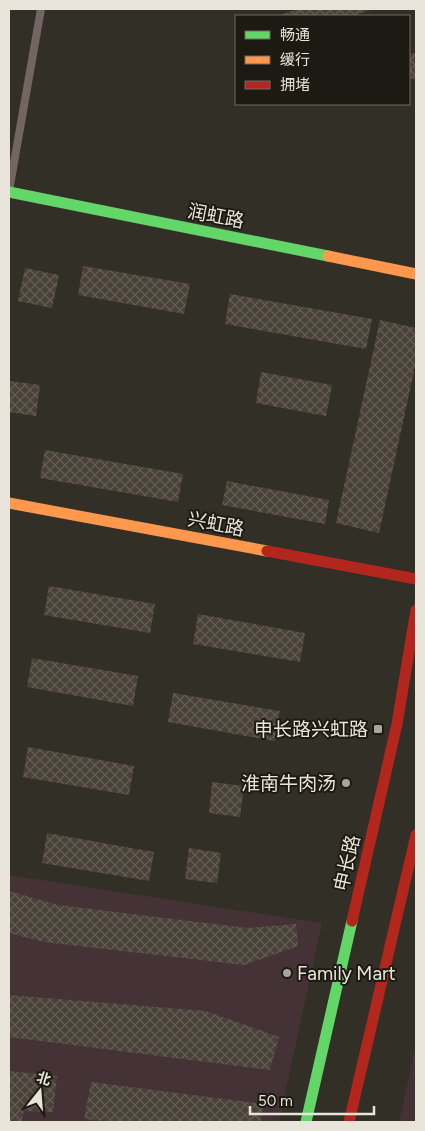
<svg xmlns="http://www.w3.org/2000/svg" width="425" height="1131" font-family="Figtree,'Noto Sans SC',sans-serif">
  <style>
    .commercial { fill: #443237 }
    .building { fill: url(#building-cross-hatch) }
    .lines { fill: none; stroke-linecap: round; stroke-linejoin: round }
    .lane { stroke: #726562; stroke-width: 8 }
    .fast { stroke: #63d668; stroke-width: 11 }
    .slow { stroke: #ff974d; stroke-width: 11 }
    .jam { stroke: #b3261e; stroke-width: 11 }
    .poi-dot { fill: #a8a59a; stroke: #1c1a12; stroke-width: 2 }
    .labels { text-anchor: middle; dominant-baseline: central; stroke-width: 4; stroke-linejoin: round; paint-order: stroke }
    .street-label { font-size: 19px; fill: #e8e4d9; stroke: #1c1a12 }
    .poi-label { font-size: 19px; fill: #e8e4d9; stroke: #1c1a12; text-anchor: end }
  </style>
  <defs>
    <pattern id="building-cross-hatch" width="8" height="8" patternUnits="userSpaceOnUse" patternTransform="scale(1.25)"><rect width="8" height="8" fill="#4a4239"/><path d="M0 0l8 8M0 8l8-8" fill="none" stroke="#645d55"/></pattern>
  </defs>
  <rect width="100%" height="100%" fill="#322f26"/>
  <path class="commercial" d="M9,875L322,923L279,1122H9Z
    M416,1044V1122H399Z"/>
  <path class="building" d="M298,9H373L353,16H278Z
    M409,53L416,54V80L409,78Z
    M83,266L190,284L184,314L78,295Z
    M25,268L59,275L52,308L18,301Z
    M230,294L372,319L366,349L225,324Z
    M380,320L416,328V362L379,533L336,523Z
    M261,372L332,385L326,416L256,403Z
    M9,381L40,385L36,416L9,412Z
    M45,450L183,474L178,502L40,478Z
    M227,481L329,500L325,524L222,505Z
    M49,586L155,604L150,633L44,615Z
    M198,614L305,633L300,662L193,644Z
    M32,658L138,676L133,706L27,687Z
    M173,693L280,711L275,741L168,722Z
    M28,747L134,766L129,795L23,777Z
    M212,782L244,786L240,817L209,813Z
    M47,833L154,852L149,881L42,863Z
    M189,848L221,853L217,883L185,879Z
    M9,891L58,905L248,928L296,924L298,946L244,965L44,942L9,933Z
    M9,995L206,1011L279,1037L270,1070L9,1037Z
    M9,1071L57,1076L53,1112L24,1111L21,1122H9Z
    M91,1082L264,1104L260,1122H113L84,1119Z"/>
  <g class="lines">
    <path class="lane" d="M9,191L41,9"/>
    <path class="fast" d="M9,192L328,256
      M306,1122L352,921"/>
    <path class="slow" d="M328,256L416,274
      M9,503L267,551"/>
    <path class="jam" d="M267,551L416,579
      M352,921L397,724L416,610
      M349,1122L416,835"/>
  </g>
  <g class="poi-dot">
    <rect x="373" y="724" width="10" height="10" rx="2.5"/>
    <circle cx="346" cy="783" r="5"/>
    <circle cx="287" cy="973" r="5"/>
  </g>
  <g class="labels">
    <g class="street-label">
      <text transform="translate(216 216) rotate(11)">润虹路</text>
      <text transform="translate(216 524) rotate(11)">兴虹路</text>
      <text transform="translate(347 863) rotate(-77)">申长路</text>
    </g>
    <g class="poi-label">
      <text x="368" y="729">申长路兴虹路</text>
      <text x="336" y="783">淮南牛肉汤</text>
      <text x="297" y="973" text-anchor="start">Family Mart</text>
    </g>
  </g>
  <rect width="425" height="1131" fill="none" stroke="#e8e4d9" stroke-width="20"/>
  <rect x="235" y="15" width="175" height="90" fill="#1c1a12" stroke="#6e6b62"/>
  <rect x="245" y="31" width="25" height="8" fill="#63d668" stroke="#6e6b62"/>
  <text x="280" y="40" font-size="15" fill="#e8e4d9">畅通</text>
  <rect x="245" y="56" width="25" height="8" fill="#ff974d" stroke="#6e6b62"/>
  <text x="280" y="65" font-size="15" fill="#e8e4d9">缓行</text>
  <rect x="245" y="81" width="25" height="8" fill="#b3261e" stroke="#6e6b62"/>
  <text x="280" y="90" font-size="15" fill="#e8e4d9">拥堵</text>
  <g transform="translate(40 1091) rotate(17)" stroke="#1c1a12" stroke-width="4" paint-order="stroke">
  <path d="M0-4L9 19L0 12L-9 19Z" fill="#e8e4d9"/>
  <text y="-8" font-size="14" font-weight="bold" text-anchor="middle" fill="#e8e4d9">北</text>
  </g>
  <path d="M250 1106v8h124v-8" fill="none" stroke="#e8e4d9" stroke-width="2.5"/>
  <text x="258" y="1106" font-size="15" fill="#e8e4d9" stroke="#1c1a12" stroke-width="4" paint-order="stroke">50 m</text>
</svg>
